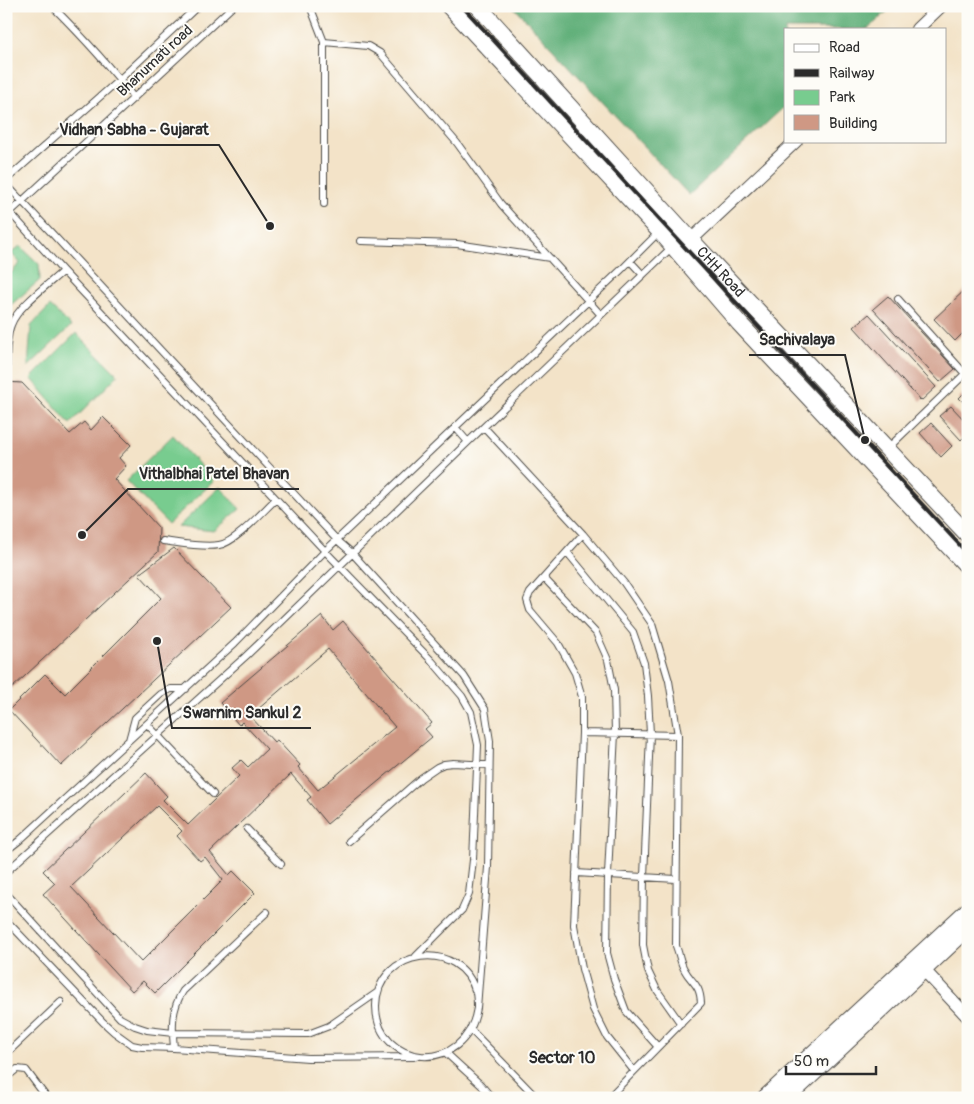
<svg xmlns="http://www.w3.org/2000/svg" width="974" height="1104" font-family="Pangolin,sans-serif">
  <style>
    .green { fill: #78cc8f; stroke: #527c5d }
    .forest { fill: #62b07a; stroke: #466e52 }
    .building { fill: #cf9884; fill-rule: evenodd }
    .lines { fill: none; stroke-linecap: round; stroke-linejoin: round }
    .service-casing { stroke: #494743; stroke-width: 8 }
    .minor-casing { stroke: #494743; stroke-width: 14 }
    .tertiary-casing { stroke: #494743; stroke-width: 18 }
    .service { stroke: #fff; stroke-width: 6 }
    .minor { stroke: #fff; stroke-width: 12 }
    .tertiary { stroke: #fff; stroke-width: 16 }
    .rail { stroke: #2b2b2b; stroke-width: 4 }
    .labels { text-anchor: middle; dominant-baseline: central; stroke-width: 4; stroke-linejoin: round; paint-order: stroke }
    .street-label { font-size: 15px; fill: #2b2b2b; stroke: #fdfcf7 }
    .neighbourhood-label { font-size: 16px; font-weight: bold; fill: #2b2b2b; stroke: #fdfcf7 }
    .leader { fill: none; stroke: #2b2b2b; stroke-width: 2 }
    .callout-dot { fill: #2b2b2b; stroke: #fdfcf7; stroke-width: 2 }
    .callout-label { font-size: 16px; text-anchor: middle; font-weight: bold; fill: #2b2b2b; stroke: #fdfcf7; stroke-width: 4; stroke-linejoin: round; paint-order: stroke }
  </style>
  <rect width="100%" height="100%" fill="#fdfcf7"/>
  <filter id="ink" filterUnits="userSpaceOnUse"><feTurbulence type="fractalNoise" baseFrequency=".02" numOctaves="2"/><feDisplacementMap in="SourceGraphic" scale="10" xChannelSelector="R" yChannelSelector="G"/><feConvolveMatrix kernelMatrix="1 2 1 2 8 2 1 2 1" color-interpolation-filters="sRGB"/></filter>
  <filter id="wash" filterUnits="userSpaceOnUse"><feTurbulence type="fractalNoise" baseFrequency=".0096" numOctaves="4" result="noise"/><feDisplacementMap in="SourceGraphic" scale="20" xChannelSelector="R" yChannelSelector="G"/><feGaussianBlur stdDeviation="1.12" result="paint"/><feColorMatrix in="noise" values="0 0 0 0 0 0 0 0 0 0 0 0 0 0 0 0 0 1.4 0 .05"/><feComposite in="paint" operator="in"/></filter>
  <g filter="url(#wash)">
    <rect width="100%" height="100%" fill="#f3e3c8"/>
    <path class="green" d="M20,246L39,264L40,280L6,309V268L11,273L20,263L11,253Z
      M50,306L71,326L28,367L31,326Z
      M76,333L118,375L70,424L31,378Z
      M173,435L214,481L168,524L126,481Z
      M220,487L240,509L214,531L178,527Z"/>
    <path class="forest" d="M513,6H893L868,29H785V106L689,195Z"/>
    <g id="blocks">
      <path class="building" d="M968,287V328L955,341L934,319Z
        M888,296L955,369L940,382L873,309Z
        M869,314L936,387L921,401L854,327Z
        M6,382L22,383L70,434L84,422L91,430L103,417L131,445L119,458L126,466L114,479L159,528L158,552L11,689H6Z
        M968,389V407L959,398Z
        M951,406L968,424V433L961,440L939,416Z
        M931,423L952,446L941,457L920,433Z
        M174,548L231,607L61,766L9,710L45,674L65,694L161,598L139,574Z
        M322,616L333,630L343,621L432,723L425,729L432,737L327,824L307,800L311,797L291,774L210,852L229,875L233,871L255,893L155,993L143,981L132,991L43,894L55,883L43,871L146,773L167,796L163,800L188,825L239,776L232,768L241,760L248,767L267,749L242,722L239,725L220,703ZM328,649L395,727L318,790L298,767L300,765L277,740L274,742L250,716ZM157,806L182,831L177,836L200,861L205,857L223,880L141,962L71,887Z"/>
    </g>
  </g>
  <g filter="url(#ink)">
    <use href="#blocks" fill-opacity="0" stroke="#494743" stroke-width="1"/>
    <g class="lines">
      <g class="service-casing">
        <path id="service" d="M52,6C81,35 109,65 134,98
          M310,6L324,42V204
          M6,9L9,6
          M324,42L368,46L380,53L457,143L501,204L601,315
          M6,180L120,79L198,6
          M6,184L337,540L352,553L464,676L485,709L490,741L488,867L477,1008C466,1077 376,1068 376,1006C377,948 461,937 476,993C477,998 477,1004 477,1008
          M6,208L63,271L325,551L432,661L462,696L471,712L478,745L473,860L469,894L462,910L416,956
          M6,216L233,6
          M361,241L457,244L550,258
          M630,261L643,275
          M898,299L967,376
          M6,376C7,360 5,340 11,325C17,307 49,284 63,271
          M455,427L468,442
          M484,427L583,534L624,583L652,624L669,681L678,735L676,946C679,953 680,962 684,969C692,984 700,983 701,1003L608,1098
          M887,449L968,371
          M583,534L530,593L527,600L530,610L558,643L575,673L582,697V733L574,925L582,969L593,1009L607,1037L634,1071
          M163,541C179,543 204,548 219,545C235,543 263,511 276,499
          M567,552L633,632L644,663L648,696L650,734L644,877L643,945L648,971L657,990L681,1024
          M544,578L596,633L608,660L614,690L615,733L608,875L607,953L614,979L626,1011L658,1047
          M147,724L213,794
          M582,733L678,735
          M129,740L135,718L161,694L171,689H186
          M247,829L281,864
          M349,841L421,778L437,767L444,764L453,763L489,765
          M6,851L20,840L235,643L325,551L623,268L672,219
          M6,872L246,656L468,442L672,247
          M576,873L676,879
          M6,893L120,1018L135,1026L147,1030L173,1033L308,1034L329,1026L378,992
          M6,920L103,1022L114,1032L132,1045L142,1047L174,1048L308,1058L414,1057
          M471,1030L537,1098
          M174,1048C172,1028 171,1009 183,991L267,912
          M446,1053L481,1085L492,1098
          M6,1054L61,1002
          M6,1078L17,1069L26,1070L47,1098"/>
      </g>
      <g class="minor-casing">
        <path id="minor" d="M917,29L941,6
          M691,240L796,141
          M917,966L923,969L968,1017"/>
      </g>
      <g class="tertiary-casing">
        <g id="tertiary">
          <path d="M449,6L665,237L739,323L968,567"/>
          <path id="s1" d="M478,6L691,240L968,535"/>
          <path d="M765,1098L968,910"/>
          <path d="M787,1098L968,928"/>
        </g>
      </g>
      <use href="#service" class="service"/>
      <use href="#minor" class="minor"/>
      <use href="#tertiary" class="tertiary"/>
      <path class="rail" d="M462,6L968,554"/>
    </g>
  </g>
  <g class="labels">
    <g class="street-label">
      <text transform="translate(155 61) rotate(-43)">Bhanumati road</text>
      <text stroke="none"><textPath href="#s1" startOffset="360">CHH Road</textPath></text>
    </g>
    <g class="neighbourhood-label">
      <text x="562" y="1058">Sector 10</text>
    </g>
  </g>
  <path class="leader" d="M270 226L219 145H49M865 440L845 355H749M82 535L128 489H299M157 641L172 728H311"/>
  <g class="callout-dot">
    <circle cx="270" cy="226" r="5"/>
    <circle cx="865" cy="440" r="5"/>
    <circle cx="82" cy="535" r="5"/>
    <circle cx="157" cy="641" r="5"/>
  </g>
  <g class="callout-label">
    <text x="134" y="135">Vidhan Sabha - Gujarat</text>
    <text x="797" y="345">Sachivalaya</text>
    <text x="214" y="479">Vithalbhai Patel Bhavan</text>
    <text x="242" y="718">Swarnim Sankul 2</text>
  </g>
  <rect width="974" height="1104" fill="none" stroke="#fdfcf7" stroke-width="25"/>
  <rect x="784" y="28" width="162" height="115" fill="#fdfcf7" stroke="#a9a8a5"/>
  <rect x="794" y="44" width="25" height="8" fill="#ffffff" stroke="#a9a8a5"/>
  <text x="829" y="52" font-size="15" fill="#2b2b2b">Road</text>
  <rect x="794" y="69" width="25" height="8" fill="#2b2b2b" stroke="#a9a8a5"/>
  <text x="829" y="78" font-size="15" fill="#2b2b2b">Railway</text>
  <rect x="794" y="90" width="25" height="15" fill="#78cc8f" stroke="#a9a8a5"/>
  <text x="829" y="102" font-size="15" fill="#2b2b2b">Park</text>
  <rect x="794" y="115" width="25" height="15" fill="#cf9884" stroke="#a9a8a5"/>
  <text x="829" y="128" font-size="15" fill="#2b2b2b">Building</text>
  <path d="M786 1066v8h90v-8" fill="none" stroke="#2b2b2b" stroke-width="2.5"/>
  <text x="794" y="1066" font-size="15" fill="#2b2b2b" stroke="#fdfcf7" stroke-width="4" paint-order="stroke">50 m</text>
</svg>
